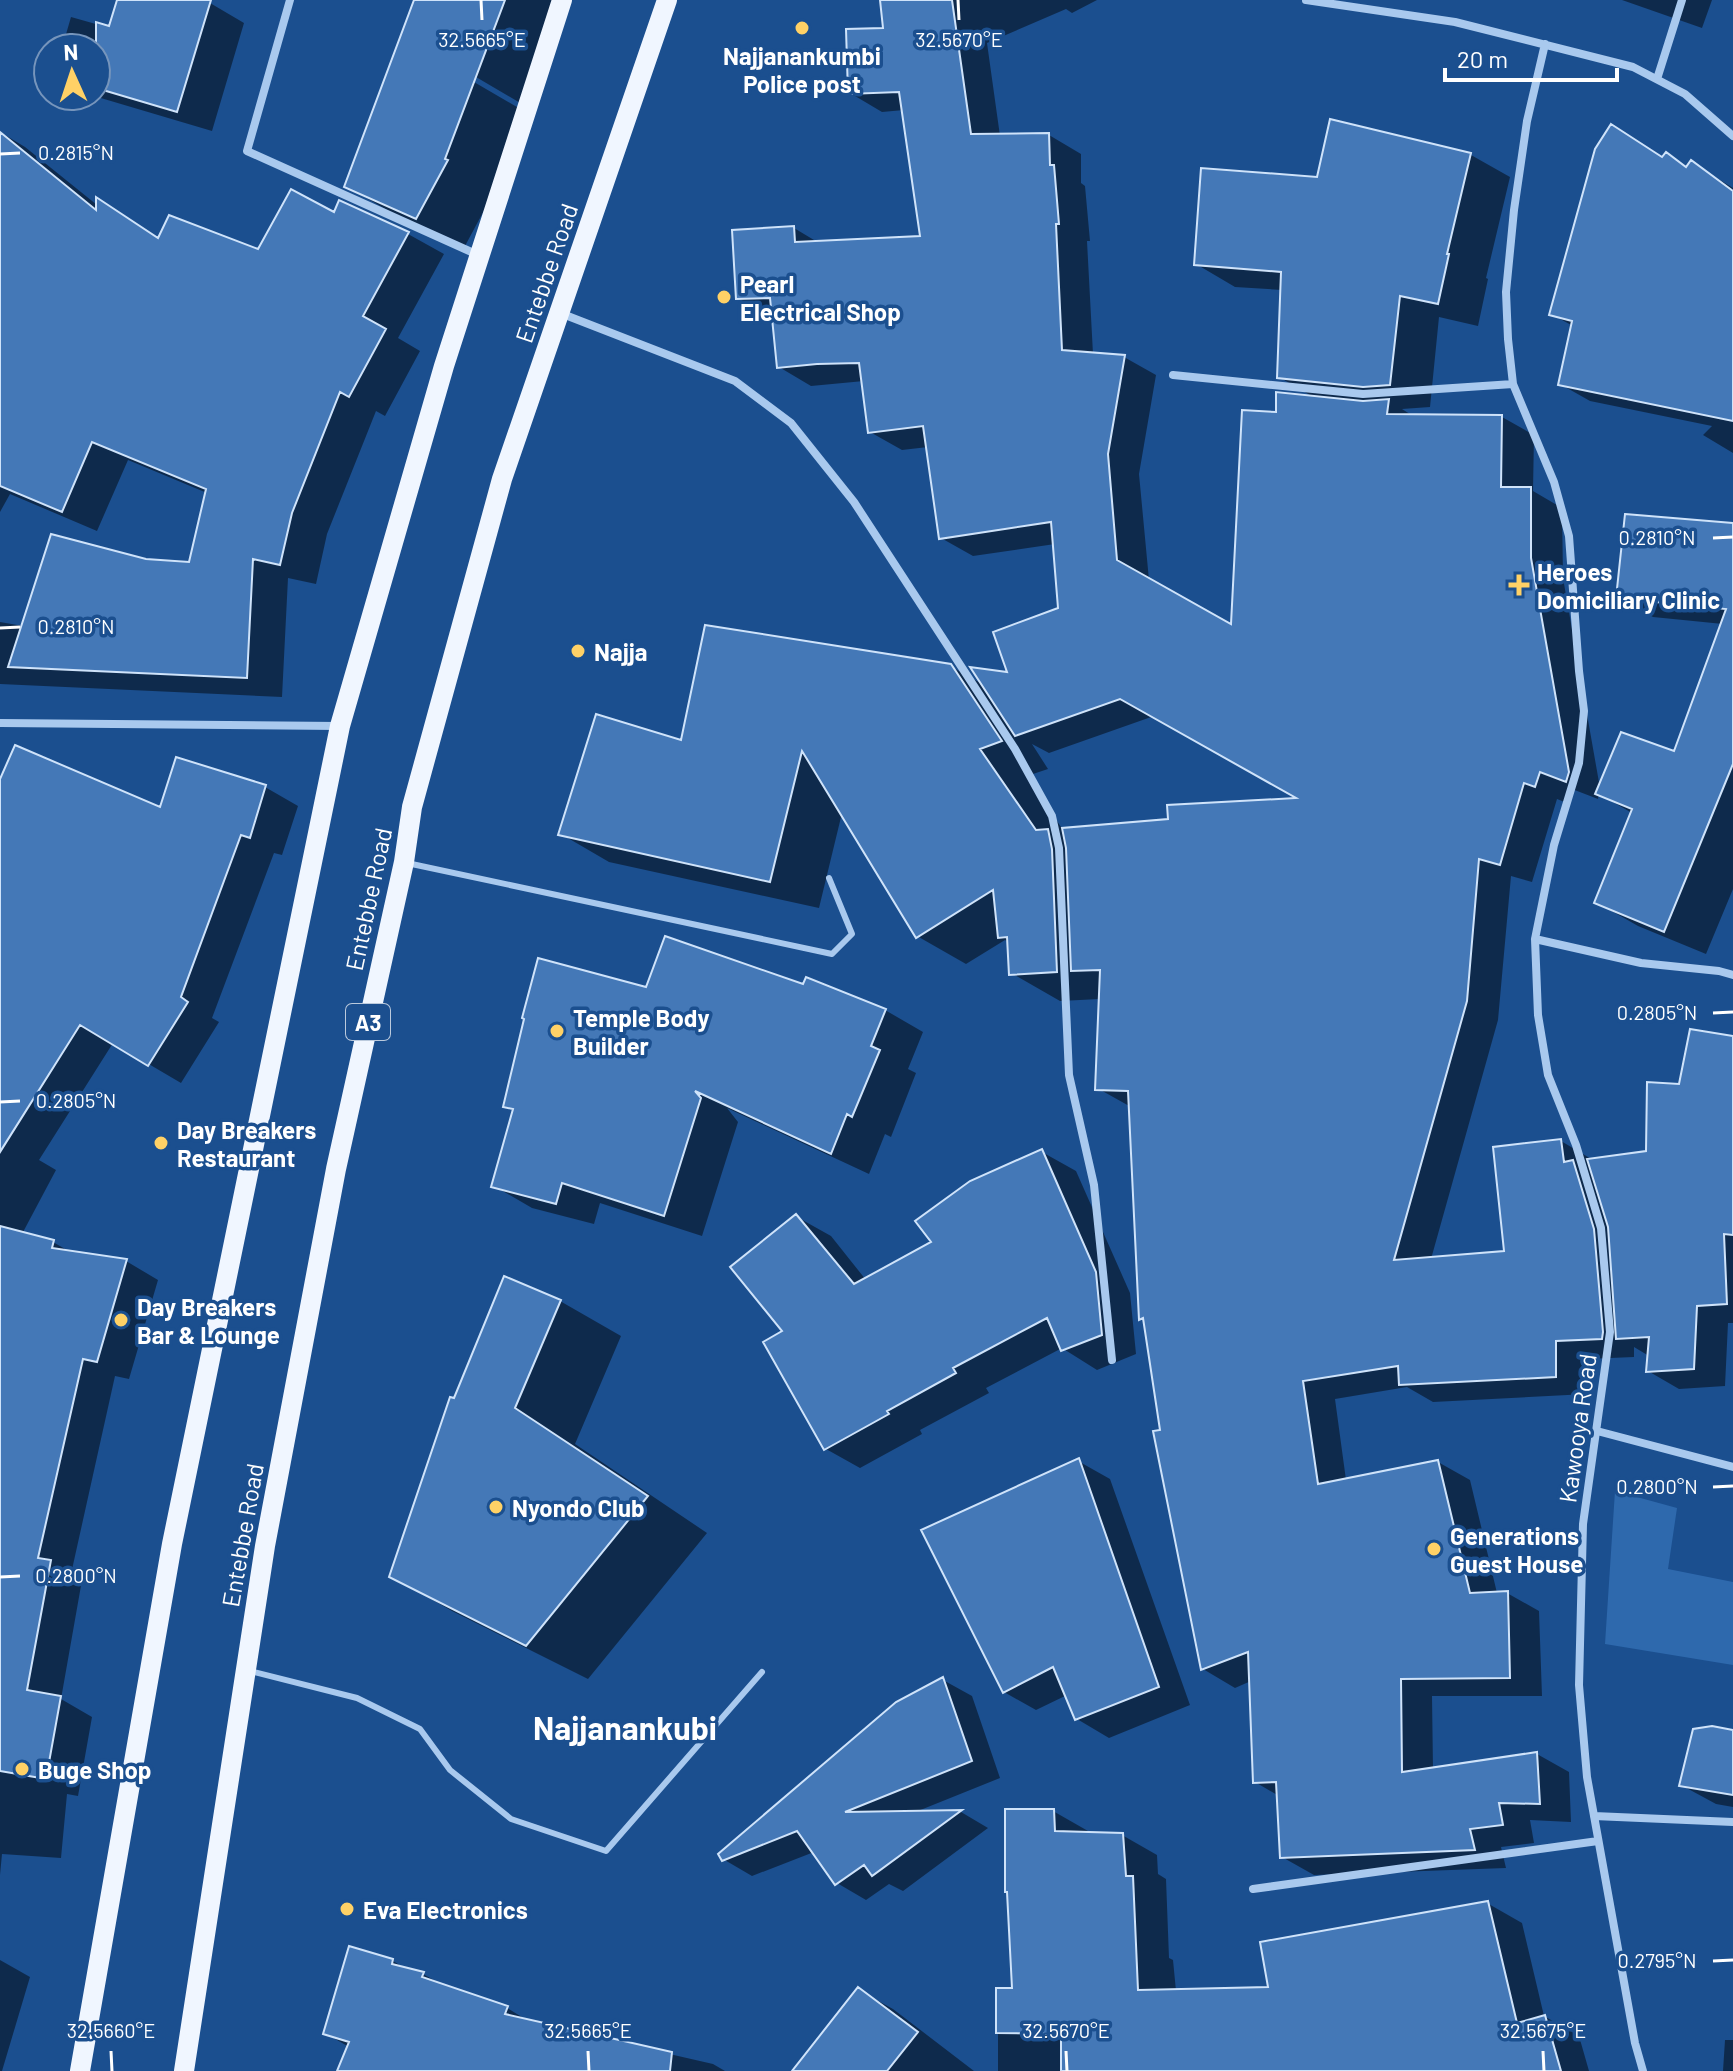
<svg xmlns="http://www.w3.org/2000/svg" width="1733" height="2071" font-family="Barlow,sans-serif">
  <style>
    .green { fill: #2e69ad }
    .shadow { fill: #0007; fill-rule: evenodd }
    .building { fill: #4478b7; stroke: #cfe3fa; stroke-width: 2 }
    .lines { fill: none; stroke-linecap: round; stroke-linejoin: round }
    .service { stroke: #a9c9ee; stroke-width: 6 }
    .minor { stroke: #a9c9ee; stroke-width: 8 }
    .primary { stroke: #f0f6ff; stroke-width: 20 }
    .ticks { fill: none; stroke: #fff; stroke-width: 3 }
    .poi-dot { fill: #ffd166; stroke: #1b4f8f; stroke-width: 3 }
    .labels { text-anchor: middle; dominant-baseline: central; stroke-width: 7; stroke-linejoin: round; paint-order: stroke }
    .shield { fill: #1b4f8f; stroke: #bbcadd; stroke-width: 2 }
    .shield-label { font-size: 22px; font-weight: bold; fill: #fff }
    .poi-label { font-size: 24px; font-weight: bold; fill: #fff; stroke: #1b4f8f; text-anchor: start }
    .street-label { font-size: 24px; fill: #fff; stroke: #1b4f8f }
    .district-label { font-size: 32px; font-weight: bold; fill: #fff; stroke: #1b4f8f }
    .ticks-label { font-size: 20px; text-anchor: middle; fill: #fff; stroke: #1b4f8f; stroke-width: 7; stroke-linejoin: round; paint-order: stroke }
  </style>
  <rect width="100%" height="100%" fill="#1b4f8f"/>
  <path class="green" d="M1615,1491L1677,1508L1668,1569L1733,1582V1665L1605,1644Z"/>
  <path class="shadow" d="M119,0H199L210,3L244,23L212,131L94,96H96V48H62L71,17L110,28Z
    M416,0H561L522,104L476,77L404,30Z
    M882,0H1097L1072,13L1066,9L987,43L1000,136L1049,135L1081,154V183L1085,186L1090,241H1087L1093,354L1124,357L1156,375L1139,474L1149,580L1232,627L1278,414L1315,398L1279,377L1282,290L1235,287L1196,264L1318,179L1471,155L1510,177L1486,278L1488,279L1478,326L1439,317L1430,407L1402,409L1413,416L1502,417L1534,435L1533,491L1562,508L1563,578L1600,788L1675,754L1723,624L1653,617L1618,597L1733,528V889L1706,954L1638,926L1596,902L1632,813L1599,794L1598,799L1572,789L1567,803L1557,799L1532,882L1511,876L1498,1020L1431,1259L1506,1253L1561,1141L1593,1160L1648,1153L1681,1086L1733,1038V1323H1728L1725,1386L1679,1389L1648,1371L1649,1356L1634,1347V1357L1587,1359V1394L1433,1402L1407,1387L1335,1399L1346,1480L1438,1462L1470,1480L1497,1593H1507L1539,1611L1542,1696H1432L1433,1769L1537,1754L1569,1772L1571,1822L1530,1820L1534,1843L1501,1847L1506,1868L1314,1875L1282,1857L1279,1796L1255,1782L1251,1681L1235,1688L1203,1669L1162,1431L1145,1321L1141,1319L1131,1107L1097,1088L1100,999L1060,1001L1011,973L1010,943L1005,940L966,964L917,936L842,813L819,908L609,862L561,834L682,742L950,666L984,685L1010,675L1060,610L1055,544L973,556L941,538L928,447L902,450L870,432L864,381L811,386L779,367L774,316L770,317L738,298L794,228L819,243L922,238L904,110L882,112L850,93L885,30ZM1154,716L1302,800L1170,821L1063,830L1027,776L1048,769L1032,744L1049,753Z
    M1622,0H1712L1702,28Z
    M474,82L522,110L495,190L465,246L394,214L346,186Z
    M1612,126L1664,158L1667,155L1688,167L1692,163L1733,188V453L1703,435L1712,426L1590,401L1560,384L1573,326L1551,314Z
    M0,132L25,147L102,209L104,205L160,239L259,251L335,215L340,203L408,234L444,254L398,338L420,351L385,416L376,411L327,534L316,584L288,578L282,697L0,684V622L23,626L146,561L190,564L207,493L128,460L97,531L10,494L0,512Z
    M0,784L161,810L265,787L298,806L282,855L274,853L212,1018L219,1022L181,1083L113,1043L39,1160L56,1170L22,1234L53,1242L72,1253L126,1261L158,1280L129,1379L115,1376L71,1574L82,1580L61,1699L92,1717L78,1796L67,1794L61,1858L2,1854L0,1875Z
    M804,987L885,1010L923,1032L908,1069L916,1073L891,1137L885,1134L869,1174L727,1108L738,1122L702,1236L600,1203L594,1224L532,1208L494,1186L514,1111L506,1106L648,989Z
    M1042,1152L1076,1171L1130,1293L1136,1354L1097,1370L1062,1348L986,1388L989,1393L920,1430L922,1434L860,1468L826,1449L785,1332L797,1217L831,1236L866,1280L934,1243Z
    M505,1279L560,1301L621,1336L575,1444L707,1533L588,1679L452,1611L391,1576L455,1400Z
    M1078,1461L1110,1479L1190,1705L1109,1738L1077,1719L1067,1695L1036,1710L1004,1692Z
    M943,1680L972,1696L1000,1778L913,1813L961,1812L988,1828L903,1891L889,1884L866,1900L837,1883L814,1852L752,1876L723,1859Z
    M1733,1732V1807L1716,1804L1681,1785Z
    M1053,1811L1088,1831V1834L1122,1835L1157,1855L1158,1874L1166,1879L1169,1958L1173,1960L1176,1991L1271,1989L1487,1903L1522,1923L1544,2016L1579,2036L1589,2071H998V1990H1014Z
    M350,1949L393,1961L408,1970L423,1974L446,1987L507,2008L530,2022L713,2064L725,2071H340L349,2047L325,2033Z
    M0,1960L30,1977L2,2071H0Z
    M858,1990L893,2009L974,2071H794Z
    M1725,2040H1733V2071H1723Z"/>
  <path class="building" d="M117,0H211L177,112L96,88V22L109,26Z
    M414,0H505L445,159L448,160L416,219L344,187Z
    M880,0H952L971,134L1049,133L1050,165H1054L1059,224H1056L1062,350L1125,355L1108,454L1117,560L1231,624L1242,410L1276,412V392L1363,401L1389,399L1387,414L1502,415L1501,487H1531V558L1569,772L1566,782L1540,772L1535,787L1524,783L1500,865L1479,859L1467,1001L1394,1260L1504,1251L1493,1147L1561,1139L1564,1162L1573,1160L1594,1229L1603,1332L1602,1339L1556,1341V1377L1399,1385L1398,1366L1303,1381L1318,1484L1438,1460L1470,1593L1508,1591L1510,1678L1401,1679L1402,1772L1537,1752L1540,1804L1499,1803L1503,1825L1470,1829L1475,1850L1280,1858L1276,1782L1253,1783L1248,1652L1201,1670L1153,1431L1160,1430L1143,1318L1139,1320L1128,1091L1095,1090L1100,970L1071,971L1066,848L1062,828L1168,819L1167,805L1296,798L1120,699L1015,736L970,667L1007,672L993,632L1058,608L1051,522L939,539L923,426L868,433L859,363L817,364L777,368L770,298L736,299L732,230L794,226L795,242L920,236L899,92L848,94L846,29L883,28Z
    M1330,119L1471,153L1447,254H1449L1438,304L1400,296L1390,385L1363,387L1277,378L1281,272L1194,265L1201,168L1317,177Z
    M1611,124L1662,157L1666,152L1686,167L1691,160L1733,191V421L1558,385L1572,321L1549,315L1595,149Z
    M0,132L96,210V197L158,238L169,215L258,249L291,189L334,212L339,200L409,232L363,316L386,329L349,397L340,392L292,513L280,565L253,559L247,678L8,667L51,534L146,559L189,562L206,489L92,442L62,512L0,486Z
    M1625,514L1733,523V764L1664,932L1594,903L1632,809L1595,794L1621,732L1674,751L1726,609L1616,598Z
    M705,625L951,664L1002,741L980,749L1036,830L1048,829L1052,849L1057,972L1009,975L1007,937L998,938L993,890L916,938L802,751L770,882L558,835L596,714L681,740Z
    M15,745L160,807L176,757L266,785L250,838L241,835L181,997L188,1002L148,1066L80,1025L0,1152V779Z
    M665,936L803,984L806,977L886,1009L871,1046L880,1050L852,1117L847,1114L831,1154L695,1091L701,1098L664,1216L562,1183L556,1204L491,1187L513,1109L503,1107L524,1019L522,1018L538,958L646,987Z
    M1690,1029L1733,1036V1235L1724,1234L1727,1304L1697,1306L1694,1369L1646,1372L1649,1337L1616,1339L1608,1227L1587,1159L1646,1151L1647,1082L1679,1084Z
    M1042,1149L1096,1272L1102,1335L1061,1351L1047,1318L953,1368L956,1373L887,1411L889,1414L824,1450L763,1342L782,1331L730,1267L796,1214L854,1284L931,1242L915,1221L970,1181Z
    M0,1226L54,1240L52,1248L127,1259L97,1362L83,1359L38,1558L51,1560L27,1690L61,1696L46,1779L0,1771Z
    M504,1276L561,1300L515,1408L648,1496L526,1646L389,1577L450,1397L454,1398Z
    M1079,1458L1159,1687L1075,1720L1053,1667L1003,1693L921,1530Z
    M943,1677L972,1761L845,1812L962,1810L872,1876L864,1865L835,1885L797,1831L722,1861L718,1854L896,1702Z
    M1712,1726L1733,1730V1795L1679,1786L1693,1729Z
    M1005,1809H1054L1055,1831L1123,1833L1126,1876H1133L1138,1990L1268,1987L1260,1942L1488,1901L1517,2023L1545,2015L1561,2071H1061V2034L996,2033V1988H1012L1007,1892H1005Z
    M349,1946L393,1959L392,1964L424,1972L422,1977L508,2006L505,2014L672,2052L670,2071H337L349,2042L323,2034Z
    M858,1987L918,2032L887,2071H792Z"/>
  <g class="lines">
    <path class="service" d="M407,863L832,954L852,934L829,878
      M250,1671L357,1698L420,1729L450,1770L511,1819L606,1851L762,1672"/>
    <path class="minor" d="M290,0L247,151L478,255
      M1306,0L1455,22L1633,67L1685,94L1733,136
      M1545,44L1527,121L1514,210L1506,292L1508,339L1513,384L1554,482L1569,536L1579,671L1584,711L1579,763L1554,845L1535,939L1641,963L1719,971L1733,975
      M1657,79L1682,0
      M560,313L735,381L791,423L854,502L1015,749L1052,816L1059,848L1069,1075L1094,1185L1112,1360
      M1173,375L1363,394L1513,384
      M0,723L339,726
      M1535,939L1538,1015L1548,1075L1576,1145L1601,1228L1610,1332L1583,1524L1579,1685L1587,1777L1635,2043L1643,2071
      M1597,1431L1733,1467
      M1594,1816L1733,1822
      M1253,1889L1598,1841"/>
    <path class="primary" d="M80,2071L172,1544L340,726L444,366L562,0
      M184,2071L265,1546L336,1169L404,862L412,807L502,479L667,0"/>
  </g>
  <path class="ticks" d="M481,0L482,20M958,0L959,20M0,154L20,153M1713,538L1733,537M0,628L20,627M1713,1013L1733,1012M0,1102L20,1101M1713,1487L1733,1486M0,1577L20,1576M1713,1961L1733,1960M111,2051L112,2071M588,2051L589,2071M1066,2051L1067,2071M1543,2051L1544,2071"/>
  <g class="poi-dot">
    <circle cx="802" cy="28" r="8"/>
    <circle cx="724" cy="297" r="8"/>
    <path d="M1515 573h8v8h8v8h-8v8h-8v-8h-8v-8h8z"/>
    <circle cx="578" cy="651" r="8"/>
    <circle cx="557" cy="1031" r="8"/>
    <circle cx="161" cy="1143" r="8"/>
    <circle cx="121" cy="1320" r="8"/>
    <circle cx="496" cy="1507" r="8"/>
    <circle cx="1434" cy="1549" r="8"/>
    <circle cx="22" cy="1769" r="8"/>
    <circle cx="347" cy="1909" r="8"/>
  </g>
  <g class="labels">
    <rect class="shield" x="346" y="1004" width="44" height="36" rx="6"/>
    <g class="shield-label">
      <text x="368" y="1022">A3</text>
    </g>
    <g class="poi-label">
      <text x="802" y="55" text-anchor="middle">Najjanankumbi<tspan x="802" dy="28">Police post</tspan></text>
      <text x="740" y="283">Pearl<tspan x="740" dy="28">Electrical Shop</tspan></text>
      <text x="1537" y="571">Heroes<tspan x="1537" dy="28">Domiciliary Clinic</tspan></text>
      <text x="594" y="651">Najja</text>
      <text x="573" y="1017">Temple Body<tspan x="573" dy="28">Builder</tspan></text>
      <text x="177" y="1129">Day Breakers<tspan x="177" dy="28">Restaurant</tspan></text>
      <text x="137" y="1306">Day Breakers<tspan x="137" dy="28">Bar &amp; Lounge</tspan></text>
      <text x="512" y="1507">Nyondo Club</text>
      <text x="1450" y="1535">Generations<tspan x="1450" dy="28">Guest House</tspan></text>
      <text x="38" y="1769">Buge Shop</text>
      <text x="363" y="1909">Eva Electronics</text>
    </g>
    <g class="street-label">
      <text transform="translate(546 273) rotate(-71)">Entebbe Road</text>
      <text transform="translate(368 899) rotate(-78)">Entebbe Road</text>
      <text transform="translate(1577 1428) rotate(-82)">Kawooya Road</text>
      <text transform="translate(242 1535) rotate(-80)">Entebbe Road</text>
    </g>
    <g class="district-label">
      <text x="625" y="1727">Najjanankubi</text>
    </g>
  </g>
  <g class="ticks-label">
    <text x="482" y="47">32.5665°E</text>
    <text x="959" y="47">32.5670°E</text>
    <text x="76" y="160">0.2815°N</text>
    <text x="1657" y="545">0.2810°N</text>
    <text x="76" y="634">0.2810°N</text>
    <text x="1657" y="1020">0.2805°N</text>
    <text x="76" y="1108">0.2805°N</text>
    <text x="1657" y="1494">0.2800°N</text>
    <text x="76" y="1583">0.2800°N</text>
    <text x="1657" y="1968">0.2795°N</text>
    <text x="111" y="2038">32.5660°E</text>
    <text x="588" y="2038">32.5665°E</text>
    <text x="1066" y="2038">32.5670°E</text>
    <text x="1543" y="2038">32.5675°E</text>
  </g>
  <g transform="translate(72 72) rotate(357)"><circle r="38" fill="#1b4f8f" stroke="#7695bc" stroke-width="2"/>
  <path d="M0-6L14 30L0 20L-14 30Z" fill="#ffd166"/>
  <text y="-12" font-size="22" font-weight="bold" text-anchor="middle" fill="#ffffff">N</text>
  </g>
  <path d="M1445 68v12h172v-12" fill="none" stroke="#ffffff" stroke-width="4"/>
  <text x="1457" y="68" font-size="24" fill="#ffffff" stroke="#1b4f8f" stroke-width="6" paint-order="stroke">20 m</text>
</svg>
